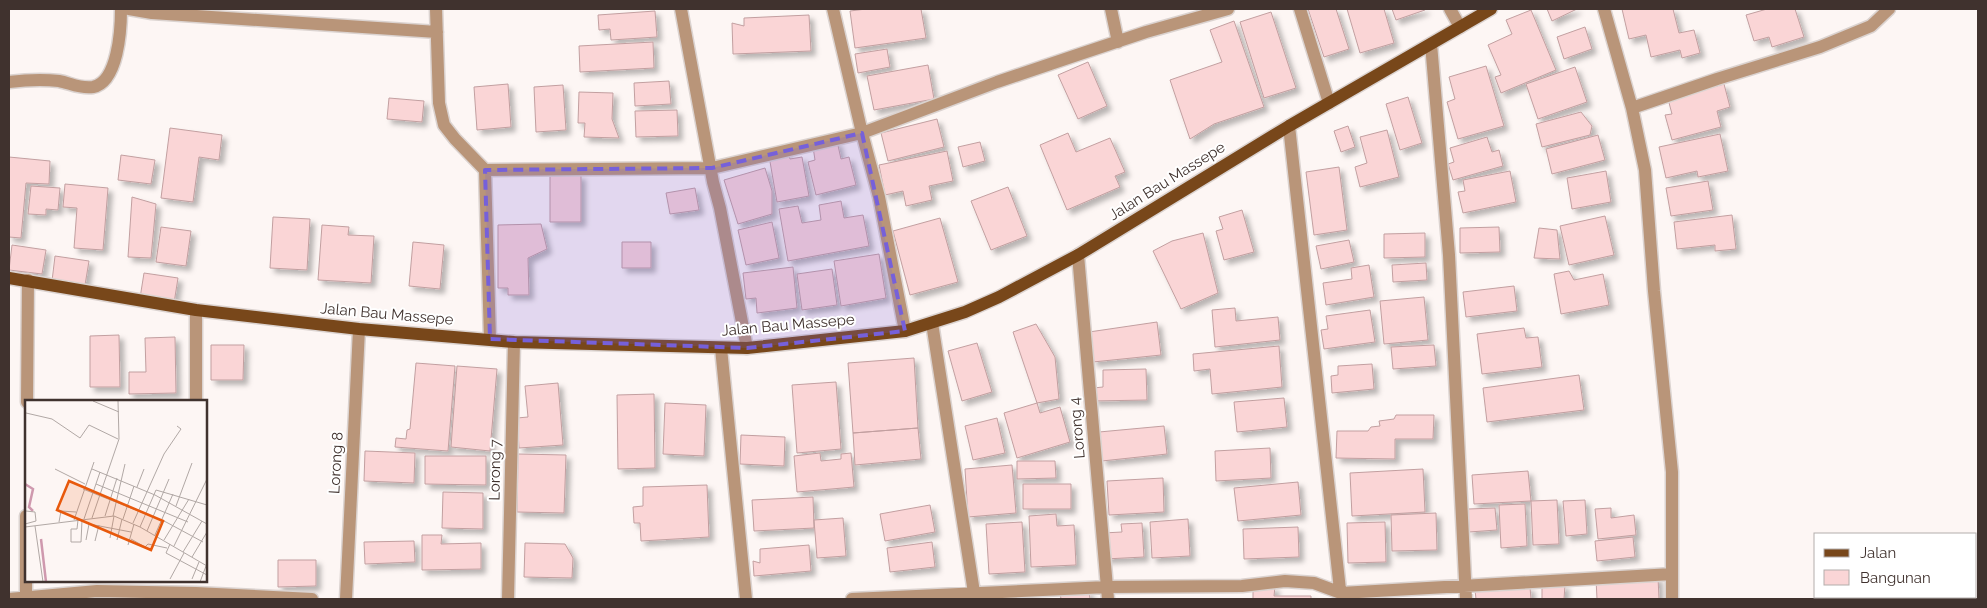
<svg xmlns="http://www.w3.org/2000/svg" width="1987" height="608" font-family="Raleway,sans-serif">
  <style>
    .building { fill: #fad5d6; stroke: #c29fa0; filter: url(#shadow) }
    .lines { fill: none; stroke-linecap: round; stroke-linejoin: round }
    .minor-casing { stroke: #dbd3d0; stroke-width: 15 }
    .major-casing { stroke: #dbd3d0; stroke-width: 15 }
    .minor { stroke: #b99579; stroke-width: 12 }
    .major { stroke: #78471a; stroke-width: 12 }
    .marked { fill: #7660da; fill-opacity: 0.2; stroke: #7660da; stroke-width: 4; stroke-dasharray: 10 6; stroke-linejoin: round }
    .labels { text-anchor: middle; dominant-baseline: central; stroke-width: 4; stroke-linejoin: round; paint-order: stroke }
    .street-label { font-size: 15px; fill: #40322e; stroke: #fff }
    .inset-river { fill: none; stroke: #cf99ae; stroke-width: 2.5 }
    .inset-road { fill: none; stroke: #b1a8a5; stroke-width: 1 }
    .view { fill: #e8590c; fill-opacity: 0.15; stroke: #e8590c; stroke-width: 2.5 }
    .inset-edge { fill: none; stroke: #40322e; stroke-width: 2.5 }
  </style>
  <defs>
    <filter id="shadow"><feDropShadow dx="4.5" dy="4.5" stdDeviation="2.5" flood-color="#0004"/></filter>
  </defs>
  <rect width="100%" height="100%" fill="#fdf6f4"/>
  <path class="building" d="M866,9H921L926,38L855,48L850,11Z
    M1308,9H1336L1349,49L1324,57Z
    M1347,9H1384L1394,43L1360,53Z
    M1392,9H1425V10L1396,20Z
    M1547,9H1577L1552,21Z
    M1622,9H1673L1679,33L1694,30L1700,53L1682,58L1680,50L1651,57L1646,35L1629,39Z
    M1767,9H1795L1804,37L1772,47L1769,37L1754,41L1746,15Z
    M1531,10L1556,70L1501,93L1495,77L1501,75L1488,45L1512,34L1506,20Z
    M655,11L657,37L611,40L610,29L599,30L598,15Z
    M1271,12L1296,88L1264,98L1240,22Z
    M809,15L811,51L733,54L732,23L744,26V18Z
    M1234,21L1264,107L1214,124L1190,139L1170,80L1222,62L1210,30Z
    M1585,27L1592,49L1564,59L1557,37Z
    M653,42L654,68L580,72L579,46Z
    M887,49L890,67L858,73L855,54Z
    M1088,62L1107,106L1078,119L1058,75Z
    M928,65L934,99L874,110L867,76Z
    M1486,66L1504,126L1458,139L1447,102L1455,99L1449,77Z
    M1575,67L1587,102L1538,119L1526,84Z
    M669,81L671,104L635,106L634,83Z
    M508,84L511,127L477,130L474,87Z
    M1724,84L1730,107L1717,111L1721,127L1672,140L1665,115L1672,114L1668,99Z
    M563,85L566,130L536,132L534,87Z
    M579,92L613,93L612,119L619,138L584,137L585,123H578Z
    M1408,97L1422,143L1400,150L1386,104Z
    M389,98L424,101L422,122L387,119Z
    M677,110L678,136L636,137L635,111Z
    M1581,112L1592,126L1590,135L1542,147L1536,124Z
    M937,119L944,147L888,161L881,133Z
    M1348,126L1355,147L1341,152L1334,131Z
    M170,128L222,135L219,160L199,157L193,202L161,198Z
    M1387,130L1399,177L1360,187L1355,167L1367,163L1360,137Z
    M1068,133L1076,152L1110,138L1125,172L1115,176L1120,187L1067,210L1040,145Z
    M1720,134L1728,171L1698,177L1697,171L1666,178L1659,147Z
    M1598,135L1605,160L1552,174L1546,149Z
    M1487,137L1492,152L1499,150L1503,166L1453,180L1448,164L1454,162L1450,148Z
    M837,141L841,159L849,157L856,185L816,195L808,162L815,160L813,147Z
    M980,142L985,161L963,167L958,147Z
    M947,151L953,181L929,186L932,200L906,206L903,191L885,195L879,165Z
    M788,153L790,159L802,157L809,196L777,202L769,156Z
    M121,155L155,160L151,184L118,180Z
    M9,157L50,161L49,184L26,183L21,238L9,237Z
    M1339,167L1347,230L1314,235L1306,172Z
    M765,168L772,191V214L738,224L724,180Z
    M1510,171L1516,202L1463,213L1458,192L1465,191L1463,180Z
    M1606,171L1611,202L1572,209L1567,178Z
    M581,175V222H550V176Z
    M1708,181L1713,210L1671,216L1666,188Z
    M65,184L108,188L103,250L74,248L77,208L63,207Z
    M31,186L60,188L58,210L46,209V215L28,214Z
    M1008,187L1027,236L991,250L971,201Z
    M695,188L699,210L670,214L666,193Z
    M132,197L156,204L151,258L128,257Z
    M841,201L844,218L863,215L869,246L788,261L779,209L798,206L802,223L821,220L819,205Z
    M1242,210L1254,252L1224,260L1216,231L1223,229L1219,217Z
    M1732,215L1736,249L1715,251V245L1677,249L1674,222Z
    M1605,216L1614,255L1569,265L1560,226Z
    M273,217L310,219L307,270L270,268Z
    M940,218L958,282L910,295L893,231Z
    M772,222L779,258L746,265L738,230Z
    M541,224L547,249L528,258L529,295H508V288H498V225Z
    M322,225L349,227L348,235L374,236L371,283L318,280Z
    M161,227L191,231L186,266L156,262Z
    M1499,227L1500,252L1460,253V228Z
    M1539,228L1557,230L1560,259L1534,258Z
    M1203,233L1218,293L1181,309L1153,251L1172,241Z
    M1425,233V257L1384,258V234Z
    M1349,240L1354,262L1321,269L1316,246Z
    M413,242L444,245L440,289L409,286Z
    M622,242H651V268H622Z
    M12,245L46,250L42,274L9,270Z
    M879,254L886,298L841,306L834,261Z
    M55,256L89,261L85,285L52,281Z
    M1426,263L1427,280L1393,282L1392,265Z
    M1369,265L1374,297L1326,305L1323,283L1352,279L1351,268Z
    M793,267L797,308L757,313L756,298L746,299L743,273Z
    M832,269L837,305L802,310L797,274Z
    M1569,271L1574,280L1603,274L1609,305L1561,314L1554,274Z
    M144,273L178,278L174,303L140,298Z
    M1514,286L1517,311L1466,317L1463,292Z
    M1424,297L1428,340L1384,344L1380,301Z
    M1235,308L1236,321L1278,317L1280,340L1215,347L1212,310Z
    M1370,310L1375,342L1324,349L1321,330L1328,329L1326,316Z
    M1157,322L1161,355L1093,362L1089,332Z
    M1036,324L1055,357L1059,399L1037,403L1013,332Z
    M1524,328L1526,338L1538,337L1542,367L1482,374L1477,334Z
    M119,335L120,387H90V336Z
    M175,337L176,393L129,394V372H146L145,338Z
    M977,343L992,392L962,401L948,351Z
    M211,345H244L243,380H211Z
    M1434,345L1436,366L1393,369L1391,347Z
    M1279,346L1282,387L1212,394L1210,369L1194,371L1193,354Z
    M914,358L918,428L853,433L848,363Z
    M416,363L455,366L448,451L395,447L396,438L406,439L407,430L410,429Z
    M1372,364L1374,389L1332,393L1331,376L1338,375V366Z
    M457,366L497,369L490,451L451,447Z
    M1146,369L1147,400L1093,401V388L1103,387V370Z
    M1579,375L1584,410L1487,422L1483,388Z
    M836,382L841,449L797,453L792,385Z
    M558,383L563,445L519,448L517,418L528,417L525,386Z
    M654,394L655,468L618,469L617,395Z
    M1284,398L1287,427L1237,432L1234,402Z
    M665,403L706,405L704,456L663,454Z
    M1037,403L1040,413L1060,407L1070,442L1017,458L1004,413Z
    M1396,415H1434L1433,439H1395V459L1336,458L1337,431H1368L1371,427L1380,426L1379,421L1394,419Z
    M997,418L1005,453L973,460L965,426Z
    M1164,426L1167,454L1102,461L1099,432Z
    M918,428L921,459L855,465L853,433Z
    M741,435L785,437L784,466L740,464Z
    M1270,448L1271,478L1216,481L1215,451Z
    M365,451L415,453L414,483L364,481Z
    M820,453L821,461L841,459V454L851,453L854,487L797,492L794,456Z
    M518,454L566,455L564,513L517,512Z
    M425,456H486V485L425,484Z
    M1017,461H1055L1056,478L1017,479Z
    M1012,465L1016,513L968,517L965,469Z
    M1423,469L1425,512L1352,516L1350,473Z
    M1528,471L1531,501L1474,504L1472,475Z
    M1163,478L1164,512L1109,515L1107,481Z
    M1298,482L1301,515L1238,521L1234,488Z
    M1023,484H1071V509H1023Z
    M707,485L709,537L641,541L640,523H634L633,507L643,506V487Z
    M443,492L483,493V529L442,528Z
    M813,497L814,528L754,531L752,500Z
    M1557,500L1559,544L1533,545L1531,501Z
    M1585,500L1587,534L1566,536L1563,501Z
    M1525,504L1527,546L1501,548L1499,505Z
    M930,505L935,532L885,541L880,514Z
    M1495,508L1497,530L1469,532L1468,509Z
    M1611,508V518L1634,515L1636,535L1598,539L1595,509Z
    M1436,513L1437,550L1392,551L1391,515Z
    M1056,514L1057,526L1074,525L1076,565L1031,567L1029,516Z
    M843,518L846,556L817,558L814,520Z
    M1188,519L1190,556L1152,558L1150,522Z
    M1022,522L1025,572L989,574L986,524Z
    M1385,522L1386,562L1348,563L1347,523Z
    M1142,523L1144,557L1105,559L1103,533L1122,532L1121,524Z
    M1298,527L1299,557L1244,559L1243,529Z
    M422,535H442L441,544L481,543V569L422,570Z
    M1633,537L1635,557L1597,561L1595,541Z
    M414,541L415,562L365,564L364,542Z
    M932,542L935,567L890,572L887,548Z
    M525,543L565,544L573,558L572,578L524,577Z
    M809,545L811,571L754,576L753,561L760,563V549Z
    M278,560H316V586L278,587Z
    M1658,577L1659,599H1597L1596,579Z
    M1542,584L1565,585L1564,599H1542Z
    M1275,587L1274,596H1311V599H1253V588Z
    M1530,587L1531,599H1476L1475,590Z
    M1089,591L1090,599H1061L1060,593Z
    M112,597L165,598L112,599Z"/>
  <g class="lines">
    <g class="minor-casing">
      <path id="minor" d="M129,9L152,13L437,32
        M436,9L439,103L444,125L455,139L485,170L490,339
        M681,9L713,182L720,208L747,348
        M833,9L862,133L879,197L905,331
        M1111,9L1118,42
        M1300,9L1329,103
        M1450,9L1460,27
        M1604,9L1632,108L1645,170L1654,291L1672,472V599
        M1431,44L1449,255L1466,599
        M9,82C25,80 42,79 59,81C70,83 80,89 93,87C118,82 121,30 121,9
        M1632,108L1717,79L1820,47L1871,26L1889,9
        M1289,126L1341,599
        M485,170L712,168L862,133L997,82L1074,56L1146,32L1228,9
        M1078,255L1108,599
        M196,310V402
        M932,323L975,599
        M721,348L746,599
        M27,402L28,280
        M9,599L97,591L196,593L312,599
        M26,599V516
        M346,599L359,329
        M508,599L514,342
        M852,599L1107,587L1242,586L1285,581L1314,583L1341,593L1672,574"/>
    </g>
    <g class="major-casing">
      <path id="major" d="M9,278L196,310L359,329L514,342L747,348L905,331L965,312L999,297L1078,255L1289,126L1491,9"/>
    </g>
    <use href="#minor" class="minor"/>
    <use href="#major" class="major"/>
  </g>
  <path class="marked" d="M862,133L905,331L747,348L490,339L485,170L712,168Z"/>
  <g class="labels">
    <g class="street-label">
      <text transform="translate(1167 181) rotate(-32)">Jalan Bau Massepe</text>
      <text transform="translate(387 314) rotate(5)">Jalan Bau Massepe</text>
      <text transform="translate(788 325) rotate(-5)">Jalan Bau Massepe</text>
      <text transform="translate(1077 428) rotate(-95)">Lorong 4</text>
      <text transform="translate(336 463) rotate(-87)">Lorong 8</text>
      <text transform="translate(495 470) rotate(-89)">Lorong 7</text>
    </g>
  </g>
  <g transform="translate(25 400)">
    <rect width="182" height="182" fill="#fdf6f4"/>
    <path class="inset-river" d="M0,84L8,89L4,107L8,111M16,139L21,182"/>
    <path class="inset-road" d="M68,1L94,12M1,13L27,19L55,38L64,25L93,39M30,69L60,84M67,69L130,95L182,124M71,84L163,122M112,87L119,69M58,89L141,122L178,142M151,106L167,63M80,116L92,78M88,116L100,64M67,118L94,39L93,1M59,119L75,72M98,119L109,86M49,120L69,62M53,120L52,129H46V142H56L57,120M34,122L36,111L51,112M108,123L139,54L156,29L152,26M0,124L11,121L10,112L1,111M64,124L106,132M10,126L18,182M0,127L89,116L115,127L182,166M115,127L131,90L182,105M122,131L144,79M130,135L148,94M85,138L89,116M106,139L120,147L123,144L142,148M61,140L64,124M92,140L97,119M139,140L164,99M70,141L74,125M145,144L141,153L182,175M103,145L109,124M149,146L182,79M158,152L177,121M167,157L182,132M145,179L159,153M167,179L174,162M175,182L181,166"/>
    <path class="view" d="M44,81L138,121L126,150L32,110Z"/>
    <rect width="182" height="182" class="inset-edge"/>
  </g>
  <rect width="1987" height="608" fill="none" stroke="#40322e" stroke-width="20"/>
  <rect x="1814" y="533" width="162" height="65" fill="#ffffff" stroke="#b3adab"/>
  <rect x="1824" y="549" width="25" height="8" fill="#78471a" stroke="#b3adab"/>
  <text x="1860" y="558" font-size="15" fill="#40322e">Jalan</text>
  <rect x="1824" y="570" width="25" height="15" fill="#fad5d6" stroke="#b3adab"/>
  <text x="1860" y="583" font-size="15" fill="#40322e">Bangunan</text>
</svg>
